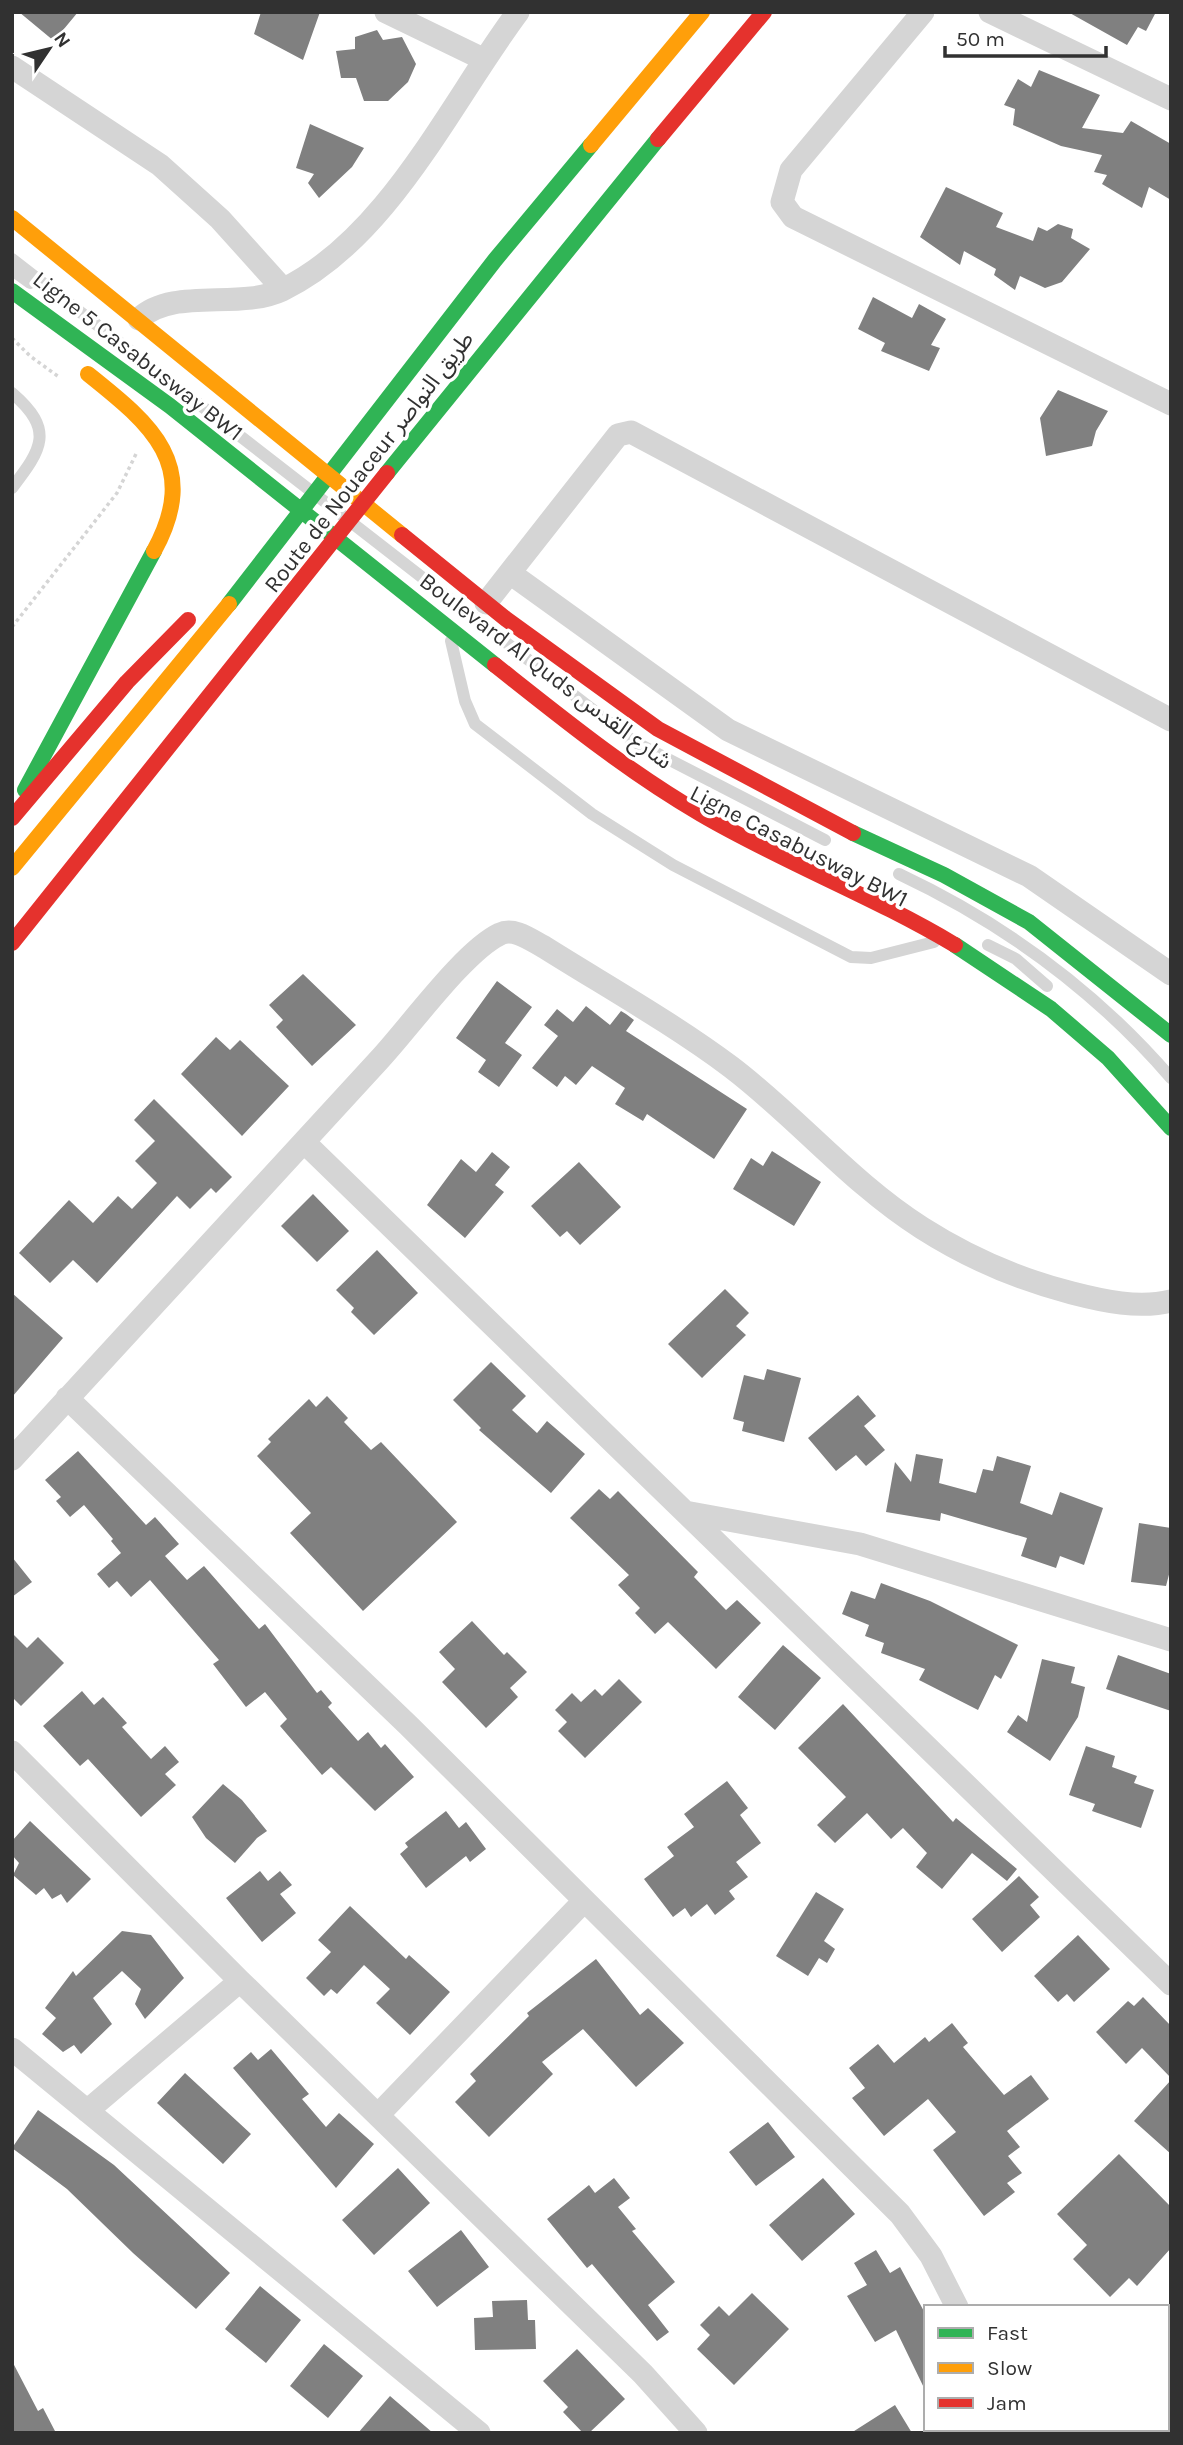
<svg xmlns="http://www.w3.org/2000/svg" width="1183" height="2445" font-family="Karla,'Noto Sans Arabic',sans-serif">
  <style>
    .building { fill: #808080 }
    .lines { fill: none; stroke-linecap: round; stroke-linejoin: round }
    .path { stroke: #d5d5d5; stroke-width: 3.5; stroke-dasharray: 3.5 3.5; stroke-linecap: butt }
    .lane { stroke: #d5d5d5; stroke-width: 12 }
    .street { stroke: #d5d5d5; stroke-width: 23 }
    .fast { stroke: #30b455; stroke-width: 16 }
    .slow { stroke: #ff9f0a; stroke-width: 16 }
    .jam { stroke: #e5322d; stroke-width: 16 }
    .labels { text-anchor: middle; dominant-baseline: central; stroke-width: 7; stroke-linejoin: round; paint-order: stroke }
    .street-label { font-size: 23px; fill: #313131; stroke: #fff }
  </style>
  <rect width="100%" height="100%" fill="#fff"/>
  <path class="building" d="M19,12H78L54,41Z
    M261,12H320L303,60L254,34Z
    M1068,12H1156L1146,31L1138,27L1127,45Z
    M377,30L383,40L402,37L416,64L408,82L388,101H364L356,78H341L336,51L355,49V37Z
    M1039,70L1100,95L1082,128L1123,133L1131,121L1171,144V200L1149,187L1142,208L1102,184L1107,175L1094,172L1102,155L1061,146L1013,125L1015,109L1004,105L1018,79L1031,87Z
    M310,124L364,148L352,167L319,198L308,183L314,174L296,168Z
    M946,187L1003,213L996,227L1033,241L1038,227L1047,231L1058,224L1073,229L1071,238L1090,249L1062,282L1045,288L1020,276L1015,290L994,275L996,269L964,251L960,265L920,237Z
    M873,297L912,318L919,304L946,319L931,345L940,348L929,371L881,351L885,343L858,329Z
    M1058,390L1108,411L1096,431L1092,446L1046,456L1040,418Z
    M303,974L356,1025L312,1066L276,1027L283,1020L269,1005Z
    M497,981L532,1007L505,1043L522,1055L499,1087L478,1072L486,1060L456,1038Z
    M586,1006L610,1025L621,1011L626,1014L634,1020L626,1031L747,1109L714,1159L647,1114L643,1121L615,1104L625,1088L592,1066L576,1085L565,1076L557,1087L532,1068L558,1036L544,1025L557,1009L573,1022Z
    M216,1037L230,1050L240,1040L289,1086L242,1136L181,1074Z
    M154,1099L232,1177L216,1193L211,1188L190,1209L177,1196L97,1283L73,1260L50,1283L19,1253L69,1200L93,1223L118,1196L132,1209L157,1183L135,1161L155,1141L134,1120Z
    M772,1151L821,1182L794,1226L733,1189L751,1158L763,1166Z
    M492,1152L510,1167L495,1185L504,1192L465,1238L427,1205L461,1159L476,1172Z
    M579,1162L621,1207L580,1245L567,1231L560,1237L531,1206Z
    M313,1194L349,1231L317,1262L281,1226Z
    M377,1250L418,1293L374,1335L351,1312L354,1308L336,1290Z
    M725,1289L749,1313L736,1326L746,1335L702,1378L668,1344Z
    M12,1293L63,1338L12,1397Z
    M491,1362L526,1396L512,1410L537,1433L547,1421L585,1454L551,1493L479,1430L481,1428L453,1400Z
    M767,1369L801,1378L784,1442L742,1431L744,1422L733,1419L744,1375L764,1380Z
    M858,1395L876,1416L864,1426L885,1450L866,1466L856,1455L836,1471L808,1438Z
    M327,1396L348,1418L344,1422L371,1450L381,1442L457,1522L363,1611L290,1533L311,1513L257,1456L271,1442L268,1439L309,1399L316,1407Z
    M78,1451L146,1525L155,1517L179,1544L165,1556L187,1580L204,1566L259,1629L265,1624L317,1693L321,1690L332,1703L328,1707L358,1741L368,1732L381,1748L385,1744L414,1777L375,1811L331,1767L322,1775L280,1726L287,1719L265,1692L246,1707L213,1664L219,1660L150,1580L131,1597L117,1581L109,1588L97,1574L121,1553L111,1541L113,1539L84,1505L70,1517L56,1501L61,1497L45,1480Z
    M916,1454L943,1459L939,1483L976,1493L983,1469L993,1471L997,1456L1031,1466L1020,1503L1052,1515L1060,1492L1103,1508L1084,1565L1060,1556L1056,1568L1021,1556L1027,1538L941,1513L940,1521L886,1512L895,1462L911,1482Z
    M599,1489L610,1499L618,1491L698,1572L694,1577L726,1610L737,1600L761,1623L716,1669L668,1622L655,1634L635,1613L640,1608L618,1585L629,1575L570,1518Z
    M1139,1523L1171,1528V1567L1166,1586L1131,1582Z
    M12,1557L32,1582L12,1597Z
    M881,1583L930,1601L1018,1645L1001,1679L995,1675L978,1710L919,1680L925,1669L881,1653L884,1643L865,1636L869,1625L842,1614L851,1591L875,1599Z
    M472,1621L504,1655L507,1652L527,1672L510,1688L518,1697L486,1728L442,1682L455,1669L439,1652Z
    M12,1633L27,1648L38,1637L64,1663L21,1706L12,1697Z
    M783,1645L821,1678L775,1730L738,1697Z
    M1118,1655L1171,1674V1711L1106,1689Z
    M1042,1659L1075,1667L1071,1683L1085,1687L1078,1717L1050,1761L1007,1732L1018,1715L1027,1722Z
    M619,1679L642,1702L585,1758L558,1731L567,1722L555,1710L572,1693L581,1702L595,1689L602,1696Z
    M82,1691L94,1705L103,1697L127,1723L122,1727L151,1759L165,1746L179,1762L165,1774L176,1785L141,1817L88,1759L80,1766L43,1726Z
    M843,1704L953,1822L956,1818L1017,1869L1007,1881L972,1853L942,1889L916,1867L927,1853L903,1828L891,1839L867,1813L835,1843L817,1825L846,1797L798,1748Z
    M1086,1746L1115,1756L1112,1767L1137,1776L1134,1783L1154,1790L1141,1828L1092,1811L1095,1804L1069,1795Z
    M727,1781L748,1808L740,1815L761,1843L736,1862L748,1877L729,1891L735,1899L715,1915L707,1904L691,1917L685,1908L673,1917L644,1879L674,1856L667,1847L694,1827L684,1814Z
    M223,1784L242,1800L267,1831L257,1838L235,1863L206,1838L192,1817Z
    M446,1811L459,1828L466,1822L486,1849L470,1862L466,1856L426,1888L400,1854L408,1847L405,1843Z
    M30,1821L91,1879L67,1903L61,1894L52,1899L44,1888L36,1895L13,1875L19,1863L12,1855V1841Z
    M260,1871L268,1881L280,1871L292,1885L280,1894L296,1913L262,1942L226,1898Z
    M1019,1876L1039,1897L1030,1905L1040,1917L1002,1952L972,1919Z
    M816,1892L844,1909L824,1941L835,1949L827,1963L819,1958L808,1976L776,1956Z
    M350,1906L406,1959L409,1955L450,1992L410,2035L376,2003L390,1989L364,1965L337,1994L331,1989L324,1996L306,1978L331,1952L318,1940Z
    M122,1931L151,1935L184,1978L145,2019L135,2004L141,1989L122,1971L93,1998L112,2024L81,2054L74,2045L63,2052L42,2034L56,2018L45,2008L73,1971L76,1976Z
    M1078,1935L1110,1969L1074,2002L1067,1994L1058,2002L1034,1976Z
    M596,1959L640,2015L648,2008L684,2043L636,2087L583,2029L542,2062L553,2074L489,2137L455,2102L476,2081L470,2074L529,2016L527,2013Z
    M1143,1997L1171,2026V2078L1142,2048L1126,2064L1096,2032L1128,2001L1134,2006Z
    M952,2023L968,2043L963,2047L1004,2095L1031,2075L1049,2099L1007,2131L1020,2147L1008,2156L1022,2173L1007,2183L1015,2192L984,2216L933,2150L956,2132L928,2099L884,2136L852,2098L865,2088L849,2068L878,2044L894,2063L925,2037L929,2042Z
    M271,2049L309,2094L302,2099L326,2127L339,2113L374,2144L336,2188L233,2068L251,2052L258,2060Z
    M185,2073L251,2134L223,2164L157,2103Z
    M1171,2080V2154L1134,2121Z
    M38,2110L114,2165L230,2273L196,2309L133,2253L67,2189L12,2148Z
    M768,2122L795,2157L756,2186L729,2152Z
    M1119,2154L1171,2207V2248L1137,2286L1129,2278L1110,2297L1073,2259L1087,2245L1057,2214Z
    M398,2168L430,2203L374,2255L342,2220Z
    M614,2178L630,2198L618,2207L636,2229L632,2231L675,2282L648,2305L669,2332L657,2341L592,2264L587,2268L547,2219L589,2185L595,2193Z
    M823,2178L855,2214L802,2261L769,2225Z
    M461,2230L489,2267L437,2307L408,2271Z
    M876,2250L890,2273L900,2267L926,2315V2392L896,2330L875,2342L847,2296L867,2285L854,2263Z
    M260,2286L301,2320L266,2363L225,2329Z
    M752,2293L789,2329L734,2385L697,2349L710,2335L700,2325L719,2306L729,2316Z
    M527,2300L528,2320H535L536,2349L475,2350L474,2318L493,2317L492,2301Z
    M324,2344L363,2376L328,2418L290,2386Z
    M577,2349L625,2399L589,2433H583L563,2412L568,2407L543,2381Z
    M12,2361L38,2411L43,2408L56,2433H12Z
    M390,2396L433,2433H358Z
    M895,2405L912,2433H851Z"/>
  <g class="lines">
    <path class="path" d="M12,338L30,356L59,377
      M12,627L117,493L136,454"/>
    <path class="lane" d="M12,259L633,741L825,840
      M12,270L30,283
      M12,393C55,430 42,449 12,488
      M451,641L465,701L475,724L592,814L673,865L851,957L871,958L934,942
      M899,874C1003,923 1096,991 1171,1078
      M988,945L1016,959L1047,986"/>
    <path class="street" d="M386,12L483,59
      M923,12L791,170L782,202L793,217L1171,404
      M990,12L1171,99
      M12,67L160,165L220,219L283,289
      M139,319C172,287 240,310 282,290C388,239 450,103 518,12
      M510,573L728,730L1029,876L1171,974
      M486,603L618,435L631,432L1171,720
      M304,1142L1171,1984
      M67,1398L408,1725L900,2214L931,2256L957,2307
      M12,1459C134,1325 257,1193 379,1060C409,1028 464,951 500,934C514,927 531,940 544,947C606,986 672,1023 731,1067C797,1117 851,1183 922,1228C969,1258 1017,1279 1072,1293C1103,1301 1139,1309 1171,1301
      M685,1512L860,1544L1171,1640
      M12,1752L240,1981L643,2374L696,2433
      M12,2049L479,2433
      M87,2111L240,1981
      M378,2115L584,1901
      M1016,2429L1018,2433"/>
    <path class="fast" d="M12,291L170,406L495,665
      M387,473L658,139
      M229,604L495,260L591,145
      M25,790L154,551
      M853,833L944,875L1029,922L1171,1035
      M955,945L1051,1009L1108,1058L1171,1128"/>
    <path class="slow" d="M591,145L702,12
      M12,218L402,535
      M88,374C152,425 201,465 154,551
      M12,868L229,604
      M1121,2433L1129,2429"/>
    <path class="jam" d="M658,139L764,12
      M402,535L506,619L658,729L853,833
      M495,665C562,718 627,771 701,814C783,862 873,896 955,945
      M12,818L127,682L188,620
      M12,943L387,473
      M1167,2412L1171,2411"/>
  </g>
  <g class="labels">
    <g class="street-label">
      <text transform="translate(138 356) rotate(38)">Ligne 5 Casabusway BW1</text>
      <text transform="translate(369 462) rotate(-52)">Route de Nouaceur طريق النواصر</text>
      <text transform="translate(546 671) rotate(37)">Boulevard Al Quds شارع القدس</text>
      <text transform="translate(799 846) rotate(27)">Ligne Casabusway BW1</text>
    </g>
  </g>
  <rect width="1183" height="2445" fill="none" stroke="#313131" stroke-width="28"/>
  <rect x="924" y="2305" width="245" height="126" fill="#ffffff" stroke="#adadad" stroke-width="2"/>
  <rect x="938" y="2328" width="35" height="10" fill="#30b455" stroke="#adadad" stroke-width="2"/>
  <text x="987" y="2340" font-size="21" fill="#313131">Fast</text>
  <rect x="938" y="2363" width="35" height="10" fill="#ff9f0a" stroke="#adadad" stroke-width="2"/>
  <text x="987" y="2375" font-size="21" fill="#313131">Slow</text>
  <rect x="938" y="2398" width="35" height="10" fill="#e5322d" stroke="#adadad" stroke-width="2"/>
  <text x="987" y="2410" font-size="21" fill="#313131">Jam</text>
  <g transform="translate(49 49) rotate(55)" stroke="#ffffff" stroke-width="5" paint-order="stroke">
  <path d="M0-5L12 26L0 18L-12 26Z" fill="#313131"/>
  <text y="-10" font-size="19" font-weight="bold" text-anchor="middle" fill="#313131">N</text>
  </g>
  <path d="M945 46v10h161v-10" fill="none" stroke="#313131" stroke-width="3.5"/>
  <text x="956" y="46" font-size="21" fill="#313131" stroke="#ffffff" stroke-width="5" paint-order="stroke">50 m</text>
</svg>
